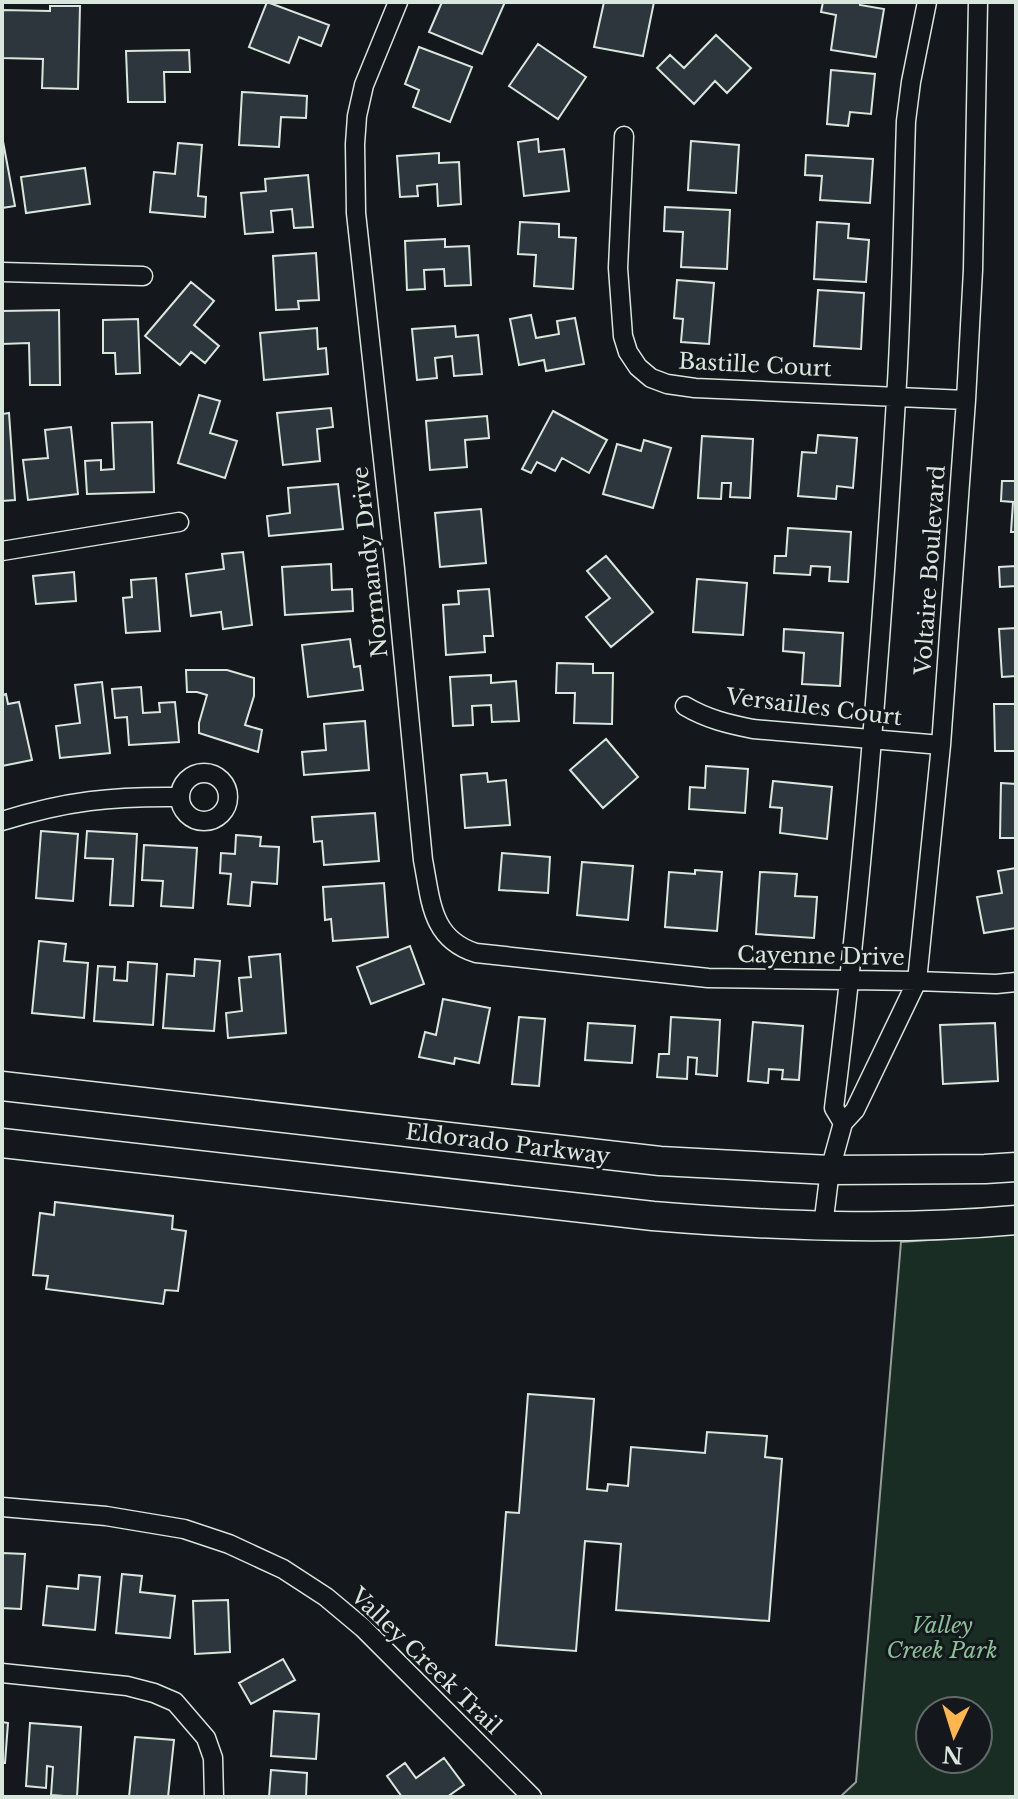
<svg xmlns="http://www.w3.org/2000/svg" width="1018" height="1799" font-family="'Libre Baskerville',serif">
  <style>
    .green { fill: #1a2d24; stroke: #939e99; stroke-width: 2; fill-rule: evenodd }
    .building { fill: #2c363c; stroke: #d8e6dc; stroke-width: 2 }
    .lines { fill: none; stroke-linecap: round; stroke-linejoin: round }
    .street-casing { stroke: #d8e6dc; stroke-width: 21 }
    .primary-casing { stroke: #d8e6dc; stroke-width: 31 }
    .street { stroke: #14181c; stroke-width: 18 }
    .primary { stroke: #14181c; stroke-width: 28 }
    .labels { text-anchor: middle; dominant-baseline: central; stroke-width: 6; stroke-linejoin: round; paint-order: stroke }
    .street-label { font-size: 22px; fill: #d8e6dc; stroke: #14181c }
    .park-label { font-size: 22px; font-style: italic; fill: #8ac095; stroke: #14181c }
  </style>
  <rect width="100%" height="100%" fill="#14181c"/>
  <path class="green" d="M1016,1234V1797H840L856,1782L901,1242ZM930,1711H978V1759H930Z"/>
  <path class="building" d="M267,2L329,25L321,46L299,37L289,63L249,47Z
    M442,2H505L482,54L429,32Z
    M604,2H654L643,56L594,47Z
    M823,2H860V5L884,9L876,57L831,50L836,15L821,12Z
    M50,6H80L78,89L42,88L43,59L2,58V10L50,11Z
    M716,35L751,68L727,93L715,81L694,104L657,68L670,55L684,68Z
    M538,44L586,77L558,119L509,86Z
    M419,47L472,67L450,122L413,107L419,90L405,84Z
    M189,50L190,72H164L165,102H128L126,51Z
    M831,70L875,74L871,114L850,112L848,126L827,124Z
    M242,92L307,96L306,118L281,117L279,147L239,145Z
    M2,136L15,206L2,208Z
    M538,139L539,152L564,149L569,191L524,196L518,142Z
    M691,141L739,145L736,193L688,190Z
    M178,143L202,145L198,196L206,197L205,217L150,212L154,172L175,174Z
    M439,153V163L459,162L461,204L438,206L437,184L417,186L418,196L400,197L397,156Z
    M806,155L873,159L870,203L820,200L822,176L805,175Z
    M85,168L90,204L26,213L21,177Z
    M308,175L313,227L294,228L292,209L271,211L273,232L245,234L241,193L266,191L265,179Z
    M665,207L730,210L727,269L681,267L683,232L664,231Z
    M520,222L559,224V237L576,238L573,289L534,286L536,255L518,254Z
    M817,222L849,224L848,238L869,240L866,282L814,279Z
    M445,239V247L469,246L471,285L445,286L444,269L424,270L425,289L407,290L405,241Z
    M316,253L319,300L298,301L299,309L276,310L273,256Z
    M677,280L714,283L709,344L681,342L683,319L674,318Z
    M191,282L214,301L194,325L219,346L205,363L191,352L180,365L145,336Z
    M818,290L864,293L861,349L814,346Z
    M59,310L60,385H30L29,343L2,344V311Z
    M531,315L536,338L559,334L557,321L575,318L584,364L546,371L544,360L519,365L510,319Z
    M138,319L140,373L116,374L115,353H103V320Z
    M455,326L456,337L478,335L482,374L454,376L452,356L435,358L437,378L417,380L412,329Z
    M317,328L318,349L326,348L328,374L264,380L260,333Z
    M199,395L220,401L210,433L237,441L225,478L178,463Z
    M331,408L333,427L317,429L320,461L283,465L277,413Z
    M553,411L607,440L589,473L562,458L555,471L537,462L531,473L522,469Z
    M9,413L15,500L2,501V414Z
    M487,416L489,438L465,440L467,467L430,470L426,421Z
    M152,422L154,492L87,494L85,461L101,460V470L114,469L112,423Z
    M71,427L78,494L28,500L23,460L48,458L45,430Z
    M818,435L857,438L853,488L837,486L836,499L798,496L802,452L816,453Z
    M702,436L753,439L750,498L730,497L731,483H722L721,499L698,498Z
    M644,440L671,448L653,508L603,494L617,444L641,451Z
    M1002,481H1016V532H1011L1013,502L1001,501Z
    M338,484L343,529L269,536L267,516L290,513L288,488Z
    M481,509L486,563L440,567L435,513Z
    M788,528L851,532L848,582L829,581L830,567L811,566L810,575L774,573L775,556H786Z
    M243,552L252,625L223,629L221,612L191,616L186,574L224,569L222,554Z
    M606,556L653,612L611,647L586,617L610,598L587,571Z
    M331,564L332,590L352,589L353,611L285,615L282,567Z
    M1016,566V586L1000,587L999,567Z
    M74,572L76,601L36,604L33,576Z
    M156,578L160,631L126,633L123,598L132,597L131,580Z
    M697,579L747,583L743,635L693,632Z
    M489,589L493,636H484L485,652L446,655L443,605L459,604L458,591Z
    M1016,628V676L1002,677L999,629Z
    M784,629L843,633L840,686L802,684L804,653L783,651Z
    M350,639L354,667L360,666L363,690L308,697L302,645Z
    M557,663L593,664V673H613L612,724L574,723L575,693H556Z
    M186,670H227L254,678V696L245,725L262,730L258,752L199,733V723L207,695L197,692H187Z
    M491,675V683L516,681L519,721L492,722L491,705L472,706L473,725L453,726L450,677Z
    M102,682L110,753L60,758L56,726L80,723L75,685Z
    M141,687L143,713L160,712L159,703L175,702L179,742L129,745L127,717L115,718L112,689Z
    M6,694L8,704L19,702L32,760L2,766V695Z
    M994,704H1016V751H995Z
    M365,721L369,770L304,775L302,752L326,750L324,724Z
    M606,739L638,777L603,808L570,770Z
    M706,766L748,769L745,813L689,809L690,787L705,788Z
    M487,773L488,782L506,780L510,825L465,828L461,775Z
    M773,781L832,787L827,839L780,833L782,808L770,807Z
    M1001,783L1016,784V838H1000Z
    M375,813L379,861L324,865L322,841L314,842L312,817Z
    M41,831L78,834L73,901L36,898Z
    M87,831L137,834L133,906L110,905L113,859L85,858Z
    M236,835L261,837L260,846L279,847L277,884L252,882L250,906L228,904L231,874L220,873L221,853L235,854Z
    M144,845L197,848L193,908L161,906L163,881L142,880Z
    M502,853L550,857L548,893L499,890Z
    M582,862L633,866L628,920L577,915Z
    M1016,868V928L984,933L977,897L1002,893L998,871Z
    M695,870L722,872L717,931L665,927L669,872L695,874Z
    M760,872L797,874L795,896L817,897L814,938L756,934Z
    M384,883L388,937L333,941L331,919L325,920L323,887Z
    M39,941L66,944L64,961L88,963L84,1018L32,1013Z
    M410,946L424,984L371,1004L357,967Z
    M280,954L286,1033L228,1038L226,1013L242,1011L239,978L251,977L249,957Z
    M195,959L220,961L214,1031L163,1028L167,974L194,976Z
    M128,962L157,964L153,1025L94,1021L98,966L115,967L114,980L127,981Z
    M443,999L490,1008L479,1063L455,1058L454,1064L419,1057L425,1032L436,1035Z
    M519,1017L545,1019L539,1086L512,1084Z
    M671,1017L720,1020L717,1076L696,1074L697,1058L688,1057L687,1079L657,1077L659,1054H669Z
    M753,1022L803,1026L799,1080L782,1079L783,1070L769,1069L768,1083L748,1081Z
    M588,1023L635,1026L632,1063L585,1060Z
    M995,1023L998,1081L943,1084L940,1025Z
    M55,1202L173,1216L172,1229L186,1231L178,1291L165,1290L163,1304L46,1289L48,1276L33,1275L40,1213L54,1215Z
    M528,1394L594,1399L587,1489L607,1491L608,1484L628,1486L631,1447L705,1453L707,1432L767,1436L765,1457L782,1459L769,1621L616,1610L621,1544L585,1541L576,1651L496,1645L506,1512L519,1513Z
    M2,1553L25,1554L21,1609L2,1608Z
    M122,1574L142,1576L140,1592L175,1596L170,1638L116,1633Z
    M79,1575L100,1577L95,1630L43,1625L47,1586L78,1589Z
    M228,1600L230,1652L195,1654L193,1601Z
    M283,1659L295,1680L251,1704L239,1683Z
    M274,1711L319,1714L316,1759L271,1756Z
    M2,1722L8,1723L5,1763H2Z
    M30,1723L81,1727L77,1797L51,1795L53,1767L47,1766L46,1788L26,1786Z
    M135,1737L174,1740L168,1797H129Z
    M444,1758L464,1785L447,1797H402L387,1776L405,1763L416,1778Z
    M271,1770L307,1773L306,1797H269Z"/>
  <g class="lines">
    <g class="street-casing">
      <path id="street" d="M398,2L364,85L357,116L355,144L356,213L395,569L423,860C431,901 431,939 476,953L708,978L917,981L996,984L1016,982
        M624,136L618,268L623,336L628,352L638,367L651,378L667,384L695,388L966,400
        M2,272L143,276
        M2,551L179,522
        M685,706C707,719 728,724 753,729L941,745
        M180 797a24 24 0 1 1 48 0a24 24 0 1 1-48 0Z
        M2,821C66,801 112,796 180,797
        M843,1123L834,1108C864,872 882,636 896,399C902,306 903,214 906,121L911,82L927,2
        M823,1226L830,1170L843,1123L855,1110L917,981L941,745L966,400L973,270L978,2
        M2,1507L106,1516L184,1529L229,1544L283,1569L326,1597L363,1628L532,1797
        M2,1673L127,1686L154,1693L175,1702L206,1738L213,1758L214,1797"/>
    </g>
    <g class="primary-casing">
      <path id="primary" d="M2,1086L660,1161L830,1170L985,1169L1016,1167
        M2,1143L653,1216C774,1226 895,1231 1016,1220"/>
    </g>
    <use href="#street" class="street"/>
    <use href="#primary" class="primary"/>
  </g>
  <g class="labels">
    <g class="street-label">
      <text transform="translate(755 365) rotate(3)">Bastille Court</text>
      <text transform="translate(370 562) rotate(-96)">Normandy Drive</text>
      <text transform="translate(930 570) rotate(-86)">Voltaire Boulevard</text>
      <text transform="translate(814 707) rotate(7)">Versailles Court</text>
      <text transform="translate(821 956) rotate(1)">Cayenne Drive</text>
      <text transform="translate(508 1144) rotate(7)">Eldorado Parkway</text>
      <text transform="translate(426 1661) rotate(44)">Valley Creek Trail</text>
    </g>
    <g class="park-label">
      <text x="942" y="1625">Valley<tspan x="942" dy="25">Creek Park</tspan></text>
    </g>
  </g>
  <rect width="1018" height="1799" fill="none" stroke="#d8e6dc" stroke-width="8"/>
  <g transform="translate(954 1735) rotate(184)"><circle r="38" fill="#14181c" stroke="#626a69" stroke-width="2"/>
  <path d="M0-6L14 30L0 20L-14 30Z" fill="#ffb74d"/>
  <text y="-12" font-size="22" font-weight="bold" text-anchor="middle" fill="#d8e6dc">N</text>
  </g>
</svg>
